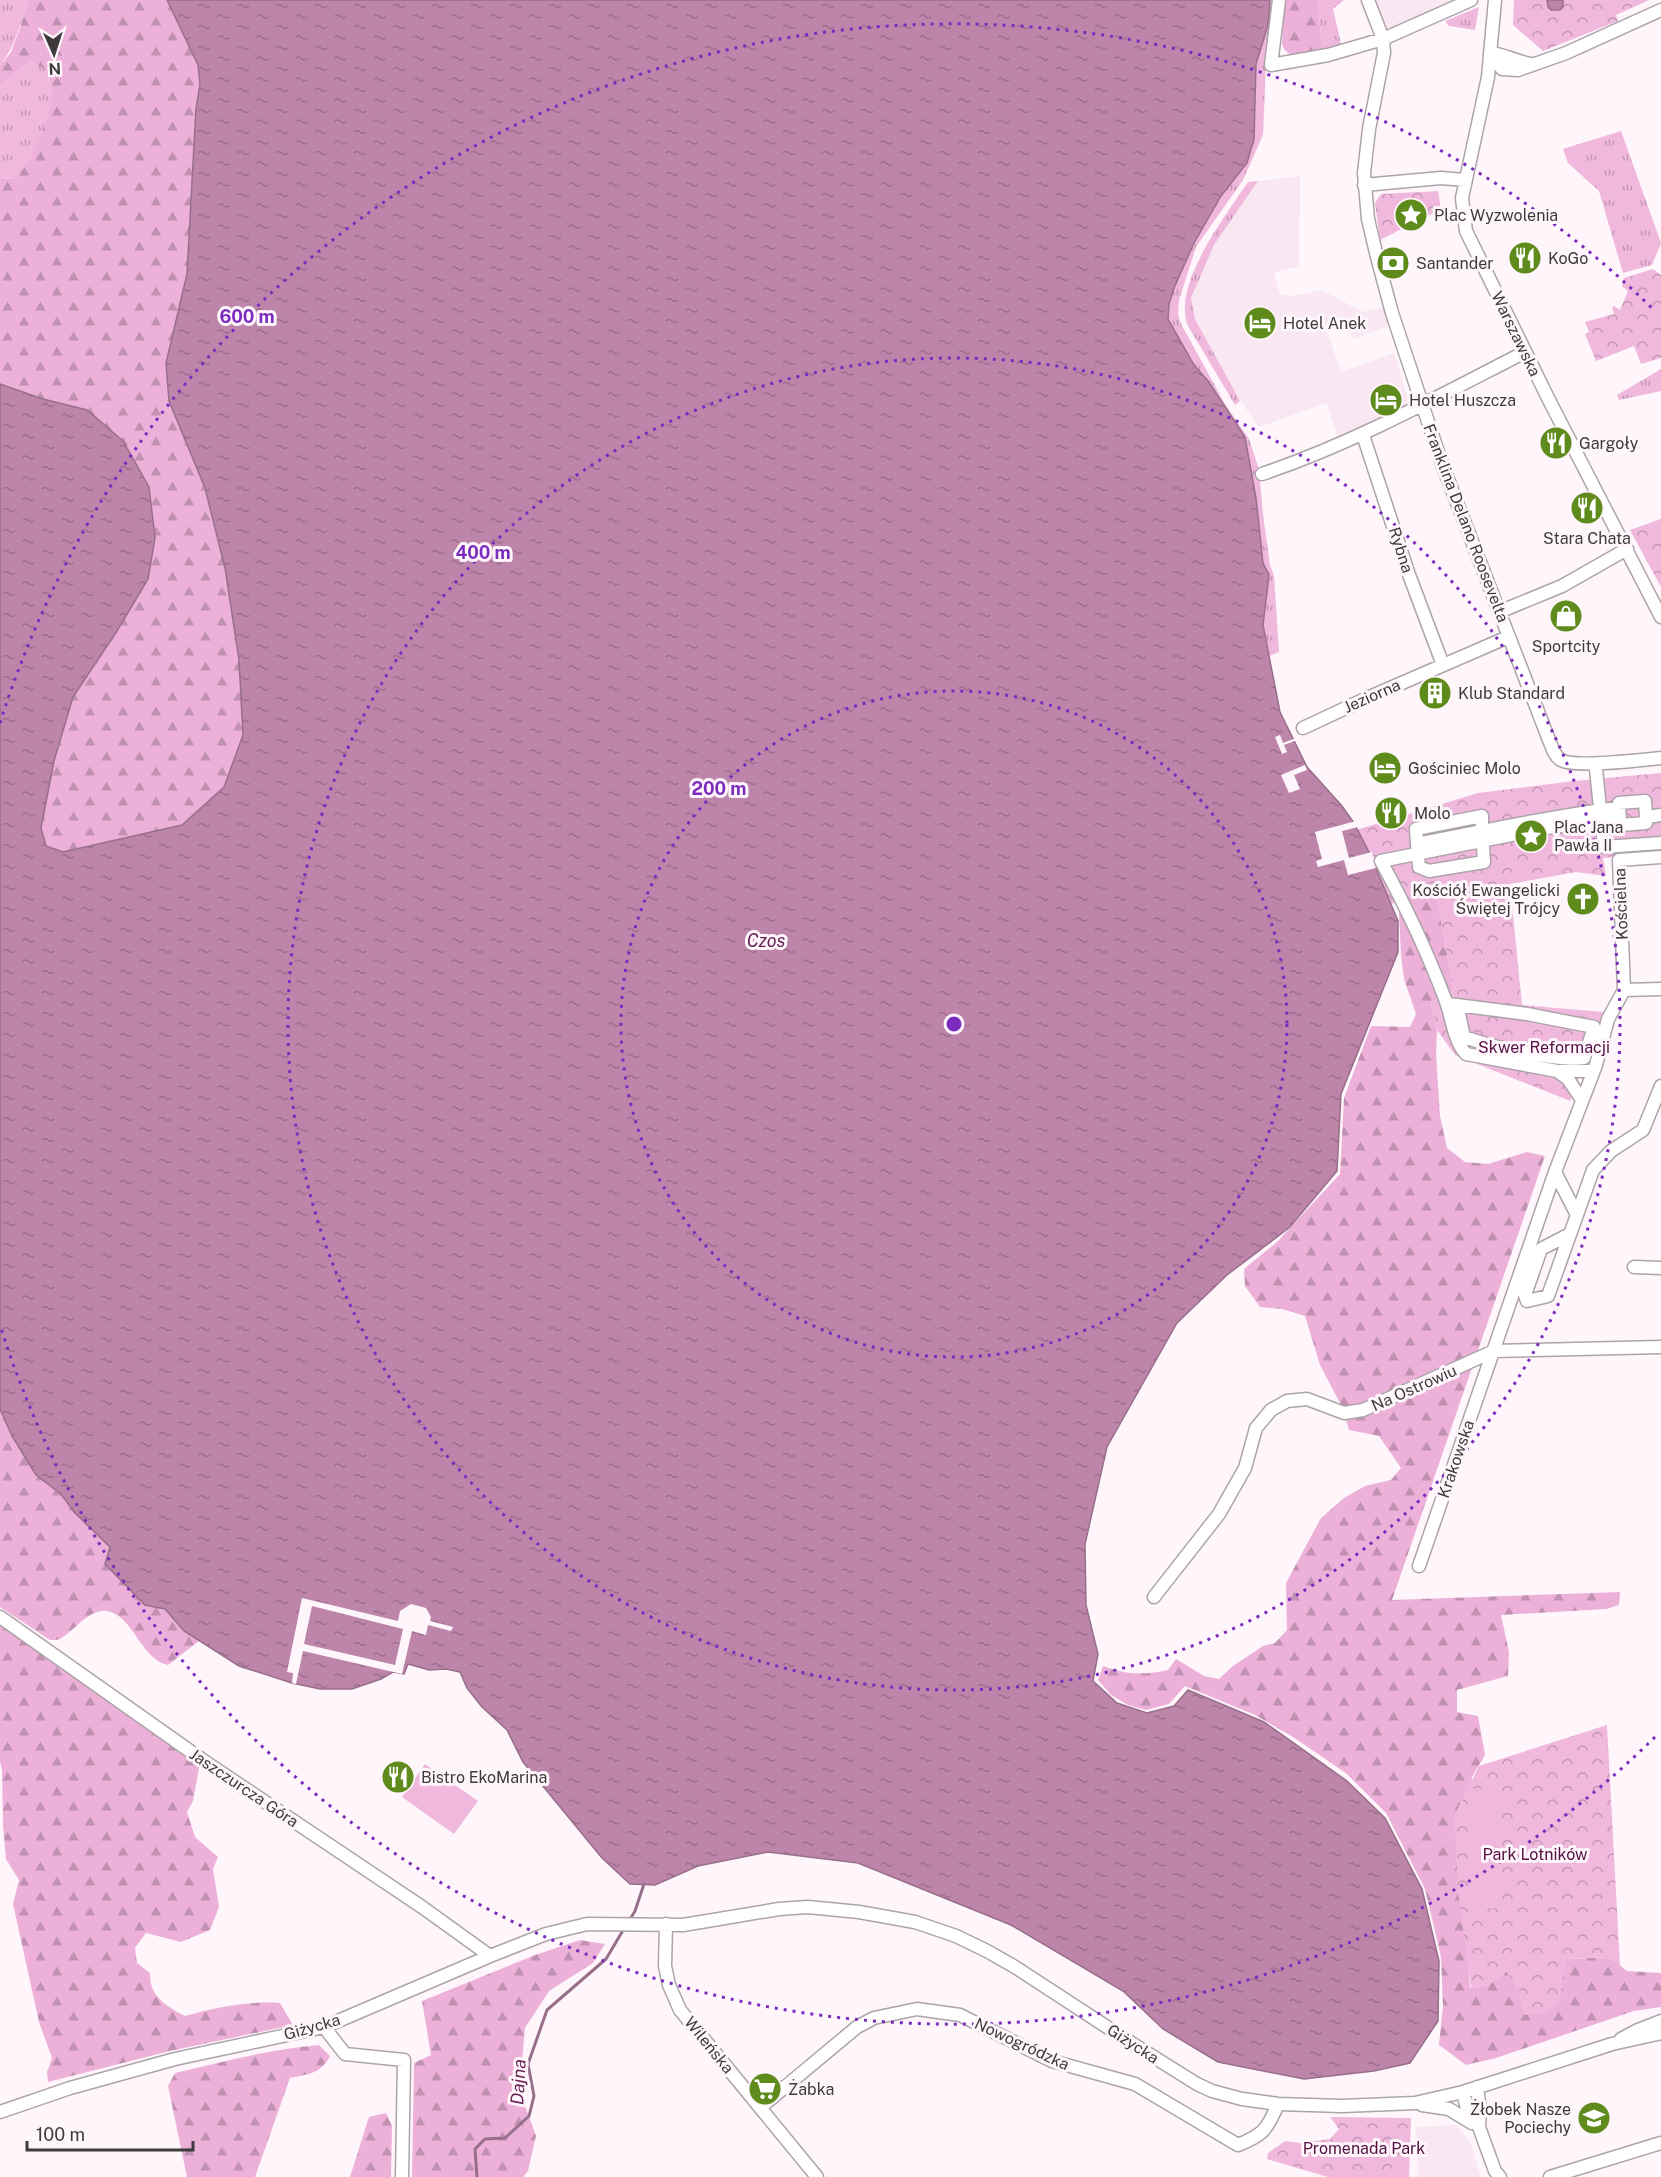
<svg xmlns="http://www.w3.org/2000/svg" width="1661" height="2177" font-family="'Public Sans',sans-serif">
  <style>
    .built { fill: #f9e8f2 }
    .grass { fill: url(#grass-tufts) }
    .forest { fill: url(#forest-firs) }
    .park { fill: url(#park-crowns) }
    .pitch { fill: #efb8dc }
    .water { fill: url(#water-ripples); stroke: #986f8a; stroke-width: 1.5 }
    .pier { fill: #fef6fb; fill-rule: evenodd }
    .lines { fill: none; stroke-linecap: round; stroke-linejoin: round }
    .stream { stroke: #986f8a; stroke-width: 3 }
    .minor-casing { stroke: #ada4a9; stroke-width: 15 }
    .minor { stroke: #fff; stroke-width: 12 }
    .ring { fill: none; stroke: #7b2cbf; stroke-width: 3; stroke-dasharray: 3 6 }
    .labels { text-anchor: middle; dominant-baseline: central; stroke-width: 6; stroke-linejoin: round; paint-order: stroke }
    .poi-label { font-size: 16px; fill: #3f3b3d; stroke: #fef6fb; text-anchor: start }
    .street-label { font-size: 16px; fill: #3f3b3d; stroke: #fef6fb }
    .park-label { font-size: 16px; fill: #541044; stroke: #fef6fb }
    .water-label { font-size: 18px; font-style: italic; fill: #692456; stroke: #fef6fb }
    .centre { fill: #7b2cbf; stroke: #fef6fb; stroke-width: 3 }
    .ring-label { font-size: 18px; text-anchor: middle; font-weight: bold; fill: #7b2cbf; stroke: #fef6fb; stroke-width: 6; stroke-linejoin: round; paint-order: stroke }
  </style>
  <defs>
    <pattern id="grass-tufts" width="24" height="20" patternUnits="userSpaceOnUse" patternTransform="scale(1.5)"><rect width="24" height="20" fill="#efb8dc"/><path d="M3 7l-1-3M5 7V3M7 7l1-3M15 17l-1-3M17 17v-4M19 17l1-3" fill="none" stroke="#c397b4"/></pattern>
    <pattern id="forest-firs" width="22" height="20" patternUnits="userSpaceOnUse" patternTransform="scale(1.5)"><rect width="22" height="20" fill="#edb1d9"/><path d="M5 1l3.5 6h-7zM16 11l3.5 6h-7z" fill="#c191b1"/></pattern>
    <pattern id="park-crowns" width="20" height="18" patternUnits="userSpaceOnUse" patternTransform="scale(1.5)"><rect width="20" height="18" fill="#efb8dc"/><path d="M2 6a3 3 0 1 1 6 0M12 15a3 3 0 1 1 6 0" fill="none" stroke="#c397b4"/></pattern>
    <pattern id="water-ripples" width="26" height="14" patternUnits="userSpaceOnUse" patternTransform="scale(1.5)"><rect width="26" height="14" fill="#be85ab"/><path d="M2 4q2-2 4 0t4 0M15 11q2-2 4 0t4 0" fill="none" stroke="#9c6e8c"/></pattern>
  </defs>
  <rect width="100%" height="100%" fill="#fef6fb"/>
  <path class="built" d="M1371,0H1453L1385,30Z
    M1300,176L1299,267L1274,272L1280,294L1292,296L1321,290L1363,312L1383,307L1389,326L1353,339L1347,321L1326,328L1341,372L1394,353L1410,405L1338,438L1327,403L1259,427L1233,390L1195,319L1191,298L1214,245L1258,181Z
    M1456,2125L1471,2143L1481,2177H1419L1415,2127Z"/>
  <path class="grass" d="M0,0H28C21,24 15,46 0,66Z
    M1270,0H1275L1266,63L1263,135L1243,180L1196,247L1179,300L1178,314L1180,322L1225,404L1249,439L1259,469L1263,515L1270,565L1274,576L1279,652L1269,656L1263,625L1269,575L1263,564L1256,498L1245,437L1208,381L1194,365L1168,319L1169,304L1174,288L1194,243L1221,196L1247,163L1254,139L1256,64L1268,25Z
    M1318,0H1344L1333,9L1341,44L1322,49Z
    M1479,7L1475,30L1449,26L1445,21Z
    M31,61C36,64 43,68 46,72C65,95 32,159 17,178L0,179V85Z
    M1621,131L1661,243L1652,265L1623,273L1599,191L1568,163L1563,149Z
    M1258,181L1214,245L1191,298L1195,319L1240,401L1235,405L1188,326C1171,286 1226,215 1248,182Z
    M1661,369V391L1619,400L1617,395Z"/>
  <path class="forest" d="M28,0H167L198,66L200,84L196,109L187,274L166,364L169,401L205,488L225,568L239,660L243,735L224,787L182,825L63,852L46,846L41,828L54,761L73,697L117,631L148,580L155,538L149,487L87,410L43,399L0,384V179L17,178C32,159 64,95 46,72C43,68 36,64 31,61L0,85V66L11,52L20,28Z
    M1284,0H1318L1322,49C1308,52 1288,63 1282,44Z
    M1427,892L1437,899L1454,991L1431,1002L1437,1030L1436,1054L1440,1116L1447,1148L1465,1162L1488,1164L1527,1152L1545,1156L1392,1600L1620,1592L1619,1605L1606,1609L1501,1615L1509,1652L1508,1676L1457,1690V1712L1478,1716L1485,1755L1472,1777L1468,1962L1470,1988L1487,1985L1506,1971L1519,1990L1525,2015L1567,1959L1610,1957L1627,1971L1661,1973V2007L1634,2011L1496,2058L1466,2065L1439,2045L1443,2006L1441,1957L1425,1889L1386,1813L1347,1774L1293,1737L1255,1715L1185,1686L1169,1704L1146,1710L1128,1705L1111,1695L1098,1680L1103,1666C1126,1675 1145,1675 1168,1670L1176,1659L1204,1676L1219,1679L1233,1666L1263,1646L1275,1643L1287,1630L1286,1583L1321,1518L1344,1498L1365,1486L1391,1480L1401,1468L1379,1436L1349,1430L1342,1407L1320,1365L1305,1316L1282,1309L1260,1307L1245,1286L1244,1269L1277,1242L1340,1174L1344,1098L1371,1026L1410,1027L1416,1014L1404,979L1401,955L1399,913L1406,896Z
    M0,1409L36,1475L61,1494L74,1512L110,1547L145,1605L165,1609L184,1631L199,1641L168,1665C140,1659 134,1616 107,1611C91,1608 75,1629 63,1637C60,1640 55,1640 50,1640L0,1607Z
    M0,1626L200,1763L193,1801L187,1812L195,1837L218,1857L213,1869L219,1907L210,1930L181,1942L146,1933L135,1948L137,1963L150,1973C149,1996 166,2006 185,2016C217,2007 247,2001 280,2003L293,2025L170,2051L48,2082L47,2072L52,2058L39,2022L13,1904L19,1880L6,1859L3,1826L2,1770L0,1761Z
    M580,1940L605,1944L593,1963L549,1991L525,2028L522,2061L523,2100L536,2136L528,2171L523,2177H412L414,2063L431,2055L422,2001L535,1955Z
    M319,2045L330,2056C321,2074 308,2074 290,2078L255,2177H187L168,2086L175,2073C223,2062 270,2049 319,2045Z
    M386,2113L392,2126L391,2177H350L369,2117Z"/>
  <path class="park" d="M1514,0H1649L1616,15L1618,21L1543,51L1513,25Z
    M1438,191L1441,209L1380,240L1375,203L1381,194Z
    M1653,269L1661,275V358L1641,364L1634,346L1596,361L1585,334L1589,332L1585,322L1614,314L1612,307L1614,306L1620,310L1628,291L1622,286L1624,278Z
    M1661,519V587L1630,530Z
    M1661,773V853L1603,858L1606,876L1576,872L1510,884L1522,1005L1603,1012L1570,1101L1455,1055L1437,1030L1431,1002L1454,991L1437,899L1426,892L1406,896L1390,905L1356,830L1478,793L1574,781Z
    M1607,1725L1620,1966L1610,1957L1567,1959L1559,2004L1542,2014L1525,2015L1519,1990L1506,1971L1487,1985L1471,1988L1458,1892L1454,1816L1479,1766Z
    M1330,2117L1411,2118L1409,2177H1328L1267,2159L1268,2153L1285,2141L1301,2143L1330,2139L1339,2129Z"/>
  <path class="pitch" d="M425,1764L478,1801L454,1834L402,1797Z
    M1498,1788L1503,1908L1472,1909L1467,1789Z"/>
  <path class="water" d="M167,0H1270L1268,25L1256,64L1254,139L1247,163L1221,196L1194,243L1174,288L1169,304L1168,319L1194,365L1208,381L1245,437L1256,498L1263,563L1269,575L1263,625L1280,712L1307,767L1342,806L1354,823L1370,854L1398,921V952L1341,1094L1337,1171L1290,1227L1227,1275L1177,1323L1107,1447L1085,1544L1086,1605L1098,1654L1093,1681L1117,1703L1147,1713L1174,1706L1188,1690L1264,1722L1347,1781L1385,1818L1422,1889L1439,1961L1438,2021L1410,2063L1374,2071L1304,2079L1218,2062L1163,2029L1123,1991L1011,1925L858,1863L768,1852L698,1866L655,1885L630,1884L602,1858L523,1762L507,1730L482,1707L467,1688L460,1672L446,1669L429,1670L408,1664L404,1674L393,1672L381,1679L352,1689H320L292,1683L239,1666L184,1631L165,1609L145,1605L105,1564L110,1547L74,1512L61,1494L36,1475L12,1436L0,1409V384L43,399L87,410L123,441L149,487L155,538L148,579L117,631L73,697L54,761L41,828L46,846L63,852L182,825L224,787L243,735L239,660L225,568L205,488L169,401L166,363L187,274L196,109L200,84L198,65Z
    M1547,0H1563V6L1560,10H1551L1548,7Z"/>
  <path class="pier" d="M1280,735L1283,743L1296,738L1297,740L1284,745L1287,752L1282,754L1275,737Z
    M1305,765L1307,770L1294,775L1300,789L1289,793L1281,775Z
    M1356,821L1358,827L1342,831L1349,858L1372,852L1376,868L1348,875L1344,860L1318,867L1316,861L1322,859L1315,832Z
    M302,1598L398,1621L400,1611L411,1604L426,1608L431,1617L430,1621L453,1627L451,1631L428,1625L426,1635L412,1631L402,1674L303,1651L296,1684L292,1683L293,1673L287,1672ZM312,1606L403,1629L395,1665L304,1644Z"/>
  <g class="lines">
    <path class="stream" d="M629,1921L635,1911L644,1884
      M477,2177L475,2149L485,2139L505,2138L529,2116L534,2096L528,2064L547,2010L606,1959L625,1927"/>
    <g class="minor-casing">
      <path id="minor" d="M1279,0L1271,65L1328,55L1383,39L1471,0
        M1368,0L1383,39L1384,53L1369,129L1364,173L1368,219L1377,257L1392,313L1442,464L1549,740C1552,747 1554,756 1561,760C1574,768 1642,760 1661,758
        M1495,0L1488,77L1462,198L1466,231L1549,400L1661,617
        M1490,53L1502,69L1518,70L1566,53L1661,10
        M1490,53C1504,54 1517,62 1531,64
        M1364,185L1441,178L1465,180
        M1363,435L1408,572L1443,665
        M1262,474C1354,443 1439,396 1525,352
        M1499,612L1562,586L1627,549
        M1303,728L1365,699L1508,637
        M1596,769L1604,847L1661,843
        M1619,808V803L1645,801L1646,817
        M1482,831L1484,862L1429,871L1419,867L1417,844Z
        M1417,844L1416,829L1482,816V831C1528,822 1573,813 1619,808L1620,819
        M1624,990L1619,860L1661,857
        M1624,990L1661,989
        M1447,1004L1457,1005L1527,1014L1594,1027L1584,1058C1555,1062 1493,1047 1464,1037L1457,1005
        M1558,1071H1593
        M1582,1100L1568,1079L1557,1071L1466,1054C1453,1040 1452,1016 1445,999C1427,951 1405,905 1381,861L1552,827L1620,819V825L1646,823V817L1661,815
        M1555,1172L1577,1215
        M1570,1234L1541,1249L1525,1295L1527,1301L1548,1296L1593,1170L1611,1151L1643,1130L1661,1086
        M1634,1267L1661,1268
        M1419,1566L1555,1172L1596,1065L1608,1019L1624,990
        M1154,1597L1219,1514L1245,1468L1256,1428L1271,1410L1287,1401L1307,1399L1344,1413L1363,1410L1494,1351L1661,1347
        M0,1617L204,1761L422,1907L490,1956
        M666,1924L665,1966L669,1985L680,2010L817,2177
        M324,2027L345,2054L404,2060L402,2177
        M1621,2039L1638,2030L1661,2021
        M1477,2087L1480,2110L1479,2127
        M1463,2092L1468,2113L1479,2127L1495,2171L1500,2177
        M1422,2105L1449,2109L1472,2123
        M761,2107L857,2027L874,2018L917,2009L960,2015L1052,2061L1135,2084L1238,2145C1263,2135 1267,2130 1278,2104
        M0,2112L70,2088L175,2059L324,2027L490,1956L546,1934L587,1924L683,1925L779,1909L808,1907L859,1912L915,1922L956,1936L987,1951L1015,1967L1133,2044L1197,2084L1212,2091L1242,2099L1278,2104L1342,2106L1415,2103L1463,2092L1612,2044L1661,2033
        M1550,2177L1661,2143"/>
    </g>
    <use href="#minor" class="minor"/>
  </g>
  <g class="ring">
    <circle cx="954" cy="1024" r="333"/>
    <circle cx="954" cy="1024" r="666"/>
    <path d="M1655 1737A1000 1000 0 0 1 0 1325M0 723A1000 1000 0 0 1 1655 311"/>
  </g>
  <defs>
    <g id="sight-disc" transform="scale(1.725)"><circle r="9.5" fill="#5f8b1c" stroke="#fef6fb"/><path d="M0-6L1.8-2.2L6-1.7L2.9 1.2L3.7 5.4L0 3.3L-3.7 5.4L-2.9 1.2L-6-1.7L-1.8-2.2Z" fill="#fff"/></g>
    <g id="restaurant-disc" transform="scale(1.725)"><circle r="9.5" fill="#5f8b1c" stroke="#fef6fb"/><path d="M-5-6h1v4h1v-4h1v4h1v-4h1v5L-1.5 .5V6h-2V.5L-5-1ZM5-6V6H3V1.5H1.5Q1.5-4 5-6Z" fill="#fff"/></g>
    <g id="bank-disc" transform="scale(1.725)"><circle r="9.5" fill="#5f8b1c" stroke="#fef6fb"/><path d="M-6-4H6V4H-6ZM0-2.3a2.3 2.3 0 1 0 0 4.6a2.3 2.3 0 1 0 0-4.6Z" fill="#fff"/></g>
    <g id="hotel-disc" transform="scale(1.725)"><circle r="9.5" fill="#5f8b1c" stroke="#fef6fb"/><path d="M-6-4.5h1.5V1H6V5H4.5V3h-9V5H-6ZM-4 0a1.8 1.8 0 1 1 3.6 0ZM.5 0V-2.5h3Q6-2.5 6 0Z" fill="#fff"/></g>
    <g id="shop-disc" transform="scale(1.725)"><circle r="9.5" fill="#5f8b1c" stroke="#fef6fb"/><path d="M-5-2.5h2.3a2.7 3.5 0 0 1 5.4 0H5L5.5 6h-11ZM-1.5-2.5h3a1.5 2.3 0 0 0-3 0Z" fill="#fff"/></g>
    <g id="building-disc" transform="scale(1.725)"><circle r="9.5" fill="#5f8b1c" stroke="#fef6fb"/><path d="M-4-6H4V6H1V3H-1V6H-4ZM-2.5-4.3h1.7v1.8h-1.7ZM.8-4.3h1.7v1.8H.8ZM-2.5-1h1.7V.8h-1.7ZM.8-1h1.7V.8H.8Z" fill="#fff"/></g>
    <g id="church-disc" transform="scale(1.725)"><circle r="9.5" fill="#5f8b1c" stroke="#fef6fb"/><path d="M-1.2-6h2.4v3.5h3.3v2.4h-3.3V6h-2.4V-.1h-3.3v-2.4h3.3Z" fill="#fff"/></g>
    <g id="supermarket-disc" transform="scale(1.725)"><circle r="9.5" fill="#5f8b1c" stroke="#fef6fb"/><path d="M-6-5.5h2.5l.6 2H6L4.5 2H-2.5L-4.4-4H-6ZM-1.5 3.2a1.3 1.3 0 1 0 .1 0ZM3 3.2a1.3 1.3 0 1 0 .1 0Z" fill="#fff"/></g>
    <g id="school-disc" transform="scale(1.725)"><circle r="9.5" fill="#5f8b1c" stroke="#fef6fb"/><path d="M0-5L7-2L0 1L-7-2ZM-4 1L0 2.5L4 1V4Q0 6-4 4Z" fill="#fff"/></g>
  </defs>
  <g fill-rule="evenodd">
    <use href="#sight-disc" x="1411" y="215"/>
    <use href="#restaurant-disc" x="1525" y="258"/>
    <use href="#bank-disc" x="1393" y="263"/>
    <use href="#hotel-disc" x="1260" y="323"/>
    <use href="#hotel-disc" x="1386" y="400"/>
    <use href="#restaurant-disc" x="1556" y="443"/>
    <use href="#restaurant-disc" x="1587" y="508"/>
    <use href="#shop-disc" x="1566" y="616"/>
    <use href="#building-disc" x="1435" y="693"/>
    <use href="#hotel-disc" x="1385" y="768"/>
    <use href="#restaurant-disc" x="1391" y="813"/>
    <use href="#sight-disc" x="1531" y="836"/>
    <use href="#church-disc" x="1583" y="899"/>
    <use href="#restaurant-disc" x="398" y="1777"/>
    <use href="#supermarket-disc" x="765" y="2089"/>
    <use href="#school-disc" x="1594" y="2118"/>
  </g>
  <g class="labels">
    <g class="poi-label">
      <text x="1434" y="215">Plac Wyzwolenia</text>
      <text x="1548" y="258">KoGo</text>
      <text x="1416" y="263">Santander</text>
      <text x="1283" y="323">Hotel Anek</text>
      <text x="1409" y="400">Hotel Huszcza</text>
      <text x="1579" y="443">Gargoły</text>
      <text x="1587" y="538" text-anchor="middle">Stara Chata</text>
      <text x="1566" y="646" text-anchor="middle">Sportcity</text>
      <text x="1458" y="693">Klub Standard</text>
      <text x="1408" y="768">Gościniec Molo</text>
      <text x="1414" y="813">Molo</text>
      <text x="1554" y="827">Plac Jana<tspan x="1554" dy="18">Pawła II</tspan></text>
      <text x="1560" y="890" text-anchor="end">Kościół Ewangelicki<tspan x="1560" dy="18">Świętej Trójcy</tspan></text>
      <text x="421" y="1777">Bistro EkoMarina</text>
      <text x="788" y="2089">Żabka</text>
      <text x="1571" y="2109" text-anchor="end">Żłobek Nasze<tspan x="1571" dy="18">Pociechy</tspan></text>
    </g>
    <g class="street-label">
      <text transform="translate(1516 334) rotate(64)">Warszawska</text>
      <text transform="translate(1466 523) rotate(69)">Franklina Delano Roosevelta</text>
      <text transform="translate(1401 550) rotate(72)">Rybna</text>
      <text transform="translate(1372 696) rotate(-24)">Jeziorna</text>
      <text transform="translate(1621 904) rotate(-92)">Kościelna</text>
      <text transform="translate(1414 1388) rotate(-24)">Na Ostrowiu</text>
      <text transform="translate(1456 1459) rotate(-71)">Krakowska</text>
      <text transform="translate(244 1788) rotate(34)">Jaszczurcza Góra</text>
      <text transform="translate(312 2027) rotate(-16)">Giżycka</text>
      <text transform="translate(1022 2044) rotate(25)">Nowogródzka</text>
      <text transform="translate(1133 2044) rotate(33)">Giżycka</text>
      <text transform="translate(709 2045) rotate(51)">Wileńska</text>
    </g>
    <g class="park-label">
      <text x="1544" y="1047">Skwer Reformacji</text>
      <text x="1535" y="1854">Park Lotników</text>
      <text x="1364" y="2148">Promenada Park</text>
    </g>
    <g class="water-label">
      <text x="766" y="940">Czos</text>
      <text transform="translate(518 2082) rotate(-87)">Dajna</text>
    </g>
  </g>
  <circle cx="954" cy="1024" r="9" class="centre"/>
  <g class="ring-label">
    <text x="247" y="323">600 m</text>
    <text x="483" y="559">400 m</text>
    <text x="719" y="795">200 m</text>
  </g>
  <g transform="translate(54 54) rotate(177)" stroke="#fef6fb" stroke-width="4.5" paint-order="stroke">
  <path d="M0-4.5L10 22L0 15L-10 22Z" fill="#3f3b3d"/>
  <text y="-9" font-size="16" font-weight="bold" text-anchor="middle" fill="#3f3b3d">N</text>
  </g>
  <path d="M27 2141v9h166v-9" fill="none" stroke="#3f3b3d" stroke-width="3"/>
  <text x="36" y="2141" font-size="18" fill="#3f3b3d" stroke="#fef6fb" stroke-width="4.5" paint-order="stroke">100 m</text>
</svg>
